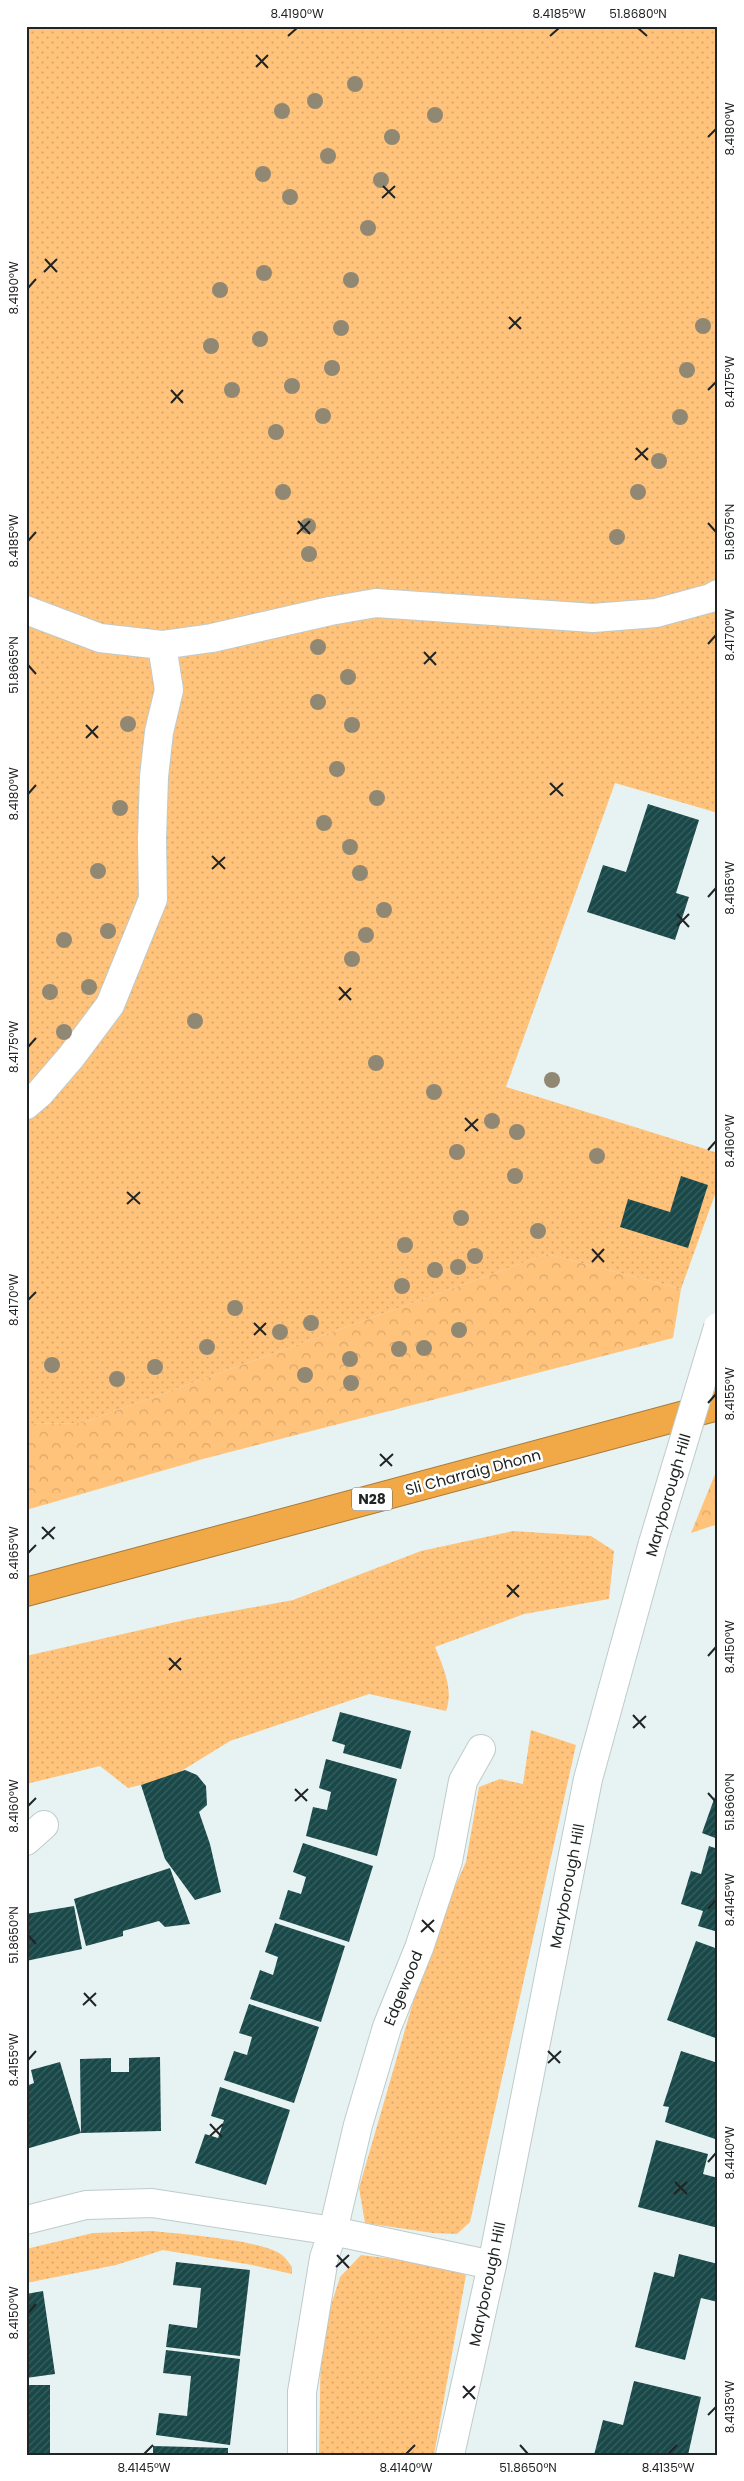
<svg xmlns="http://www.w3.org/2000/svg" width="744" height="2481" font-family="Poppins,sans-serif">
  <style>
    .grass { fill: url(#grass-dots) }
    .forest { fill: url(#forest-crowns) }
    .building { fill: url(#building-hatch) }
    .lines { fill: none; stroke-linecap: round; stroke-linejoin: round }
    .minor-casing { stroke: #bfcbcb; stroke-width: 30 }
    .highway-casing { stroke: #a87a3b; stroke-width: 30 }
    .minor { stroke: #fff; stroke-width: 28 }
    .highway { stroke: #f1a847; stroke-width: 28 }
    .minor-bridge-casing { stroke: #bfcbcb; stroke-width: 30; stroke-linecap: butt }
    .minor-bridge { stroke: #fff; stroke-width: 28 }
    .tree { fill: #918874 }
    .ticks { fill: none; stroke: #202425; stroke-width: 2 }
    .labels { text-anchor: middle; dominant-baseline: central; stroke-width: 5; stroke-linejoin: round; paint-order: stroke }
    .shield { fill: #fff; stroke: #636666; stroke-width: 1 }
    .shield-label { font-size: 14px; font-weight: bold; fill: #202425 }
    .street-label { font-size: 15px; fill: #202425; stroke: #fff }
    .neatline { fill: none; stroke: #202425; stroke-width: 2 }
    .ticks-label { font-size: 12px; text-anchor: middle; fill: #202425 }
  </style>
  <defs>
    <pattern id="grass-dots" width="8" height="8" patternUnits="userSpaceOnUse" patternTransform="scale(1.25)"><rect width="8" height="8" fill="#ffc37b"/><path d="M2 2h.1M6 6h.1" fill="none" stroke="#daa76a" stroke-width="1.8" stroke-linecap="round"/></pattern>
    <pattern id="forest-crowns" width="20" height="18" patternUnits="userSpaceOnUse" patternTransform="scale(1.25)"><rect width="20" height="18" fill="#ffc37b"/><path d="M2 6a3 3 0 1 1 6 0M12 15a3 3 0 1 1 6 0" fill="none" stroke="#daa76a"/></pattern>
    <pattern id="building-hatch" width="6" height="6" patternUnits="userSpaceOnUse" patternTransform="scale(1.25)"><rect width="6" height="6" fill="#194849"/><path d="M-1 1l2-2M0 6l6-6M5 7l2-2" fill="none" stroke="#3a5f60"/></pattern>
  </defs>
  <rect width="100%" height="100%" fill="#e7f3f3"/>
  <path class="grass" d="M26,26H718V813L615,783L506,1087L718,1153V1186L681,1289L547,1254L82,1423L26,1424Z
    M513,1531L591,1536L614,1551L609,1599L524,1614L435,1647C443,1666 454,1690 446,1711L369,1694L230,1741L170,1778L128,1788L100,1766L26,1784V1656L189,1619L293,1600L421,1551Z
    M531,1730L576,1745L470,2222L457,2234L433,2233L365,2223L359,2188L432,1937L466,1862L479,1787L500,1779L523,1784Z
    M153,2231C179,2234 264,2240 282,2255C286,2258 289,2263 292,2267V2274L252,2265L163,2250L116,2265L26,2283V2249L93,2233Z
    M361,2255L434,2264L466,2275L434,2455H319L321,2337L340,2277Z"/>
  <path class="forest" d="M547,1254L681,1289L673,1338L203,1459L26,1510V1424L82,1423Z
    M718,1467V1524L691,1533Z"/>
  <path class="building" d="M648,804L699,820L676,893L689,897L675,940L587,912L603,865L626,872Z
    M681,1176L708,1185L688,1248L620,1227L628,1199L670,1212Z
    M340,1712L411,1731L401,1769L343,1753L345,1745L332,1741Z
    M326,1759L397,1779L377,1856L306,1836L313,1807L327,1810L331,1792L319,1788Z
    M185,1770L197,1775L206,1786L207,1805L199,1812L210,1844L221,1892L195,1900L165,1859L141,1785Z
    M718,1788V1839L702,1833Z
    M303,1843L373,1866L349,1942L279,1919L288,1890L301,1894L306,1877L293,1872Z
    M709,1846L718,1849V1932L698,1926L703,1911L681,1904L691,1871L701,1874Z
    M170,1868L190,1924L165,1927L159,1921L123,1931V1936L86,1946L74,1899Z
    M74,1906L82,1949L26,1961V1914Z
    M275,1923L345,1946L321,2022L250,1999L260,1970L273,1975L278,1957L265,1952Z
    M696,1941L718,1949V2039L667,2020Z
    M249,2004L319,2027L294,2103L224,2080L234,2051L247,2055L252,2037L239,2033Z
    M681,2051L718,2063V2140L665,2122L669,2107L663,2106Z
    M160,2057L161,2131L81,2133L80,2059L111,2058V2072H129V2058Z
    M60,2062L81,2133L26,2149V2086L34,2083L31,2070Z
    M220,2087L290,2110L266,2185L195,2163L205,2134L218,2138L224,2120L211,2116Z
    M656,2140L708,2154L703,2174L718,2178V2228L638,2207Z
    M679,2254L718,2264V2302L701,2298L685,2360L635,2347L654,2272L674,2277Z
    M176,2262L250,2270L240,2356L166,2347L169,2324L197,2328L201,2288L173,2285Z
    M43,2291L55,2374L26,2378V2294Z
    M166,2350L240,2359L230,2445L156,2435L159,2413L187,2416L191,2376L163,2373Z
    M634,2381L701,2397L688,2455H594L603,2420L623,2425Z
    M26,2385H50V2455H26Z
    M153,2446L228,2448V2455H153Z"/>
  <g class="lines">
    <g class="minor-casing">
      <path id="minor" d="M26,610L100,638L162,645L212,638L330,611L376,603L593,618L656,613L711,598L718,594
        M26,1105L40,1093L71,1057L110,1005L153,899L152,839L154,777L159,732L169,690L162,645
        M26,1841L44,1825
        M26,2220L86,2205L152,2203L333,2231L492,2265
        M302,2455V2392L324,2258L333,2231L358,2125L387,2027L419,1948L448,1861L463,1781L481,1749
        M450,2455L492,2265L588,1779L653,1543"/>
    </g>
    <g class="highway-casing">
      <path id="highway" d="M26,1592L718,1406"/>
    </g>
    <use href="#minor" class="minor"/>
    <use href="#highway" class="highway"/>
    <g class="minor-bridge-casing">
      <path id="minor-bridge" d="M653,1543L718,1327"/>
    </g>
    <use href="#minor-bridge" class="minor-bridge"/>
  </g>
  <g class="tree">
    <circle cx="355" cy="84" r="8"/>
    <circle cx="315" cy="101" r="8"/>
    <circle cx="282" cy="111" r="8"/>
    <circle cx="435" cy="115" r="8"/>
    <circle cx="392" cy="137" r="8"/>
    <circle cx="328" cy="156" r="8"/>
    <circle cx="263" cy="174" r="8"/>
    <circle cx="381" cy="180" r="8"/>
    <circle cx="290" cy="197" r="8"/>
    <circle cx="368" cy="228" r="8"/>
    <circle cx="264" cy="273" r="8"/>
    <circle cx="351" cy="280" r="8"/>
    <circle cx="220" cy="290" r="8"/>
    <circle cx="703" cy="326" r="8"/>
    <circle cx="341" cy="328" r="8"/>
    <circle cx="260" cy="339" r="8"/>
    <circle cx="211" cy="346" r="8"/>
    <circle cx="332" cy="368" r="8"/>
    <circle cx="687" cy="370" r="8"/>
    <circle cx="292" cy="386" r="8"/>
    <circle cx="232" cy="390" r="8"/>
    <circle cx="323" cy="416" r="8"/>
    <circle cx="680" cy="417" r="8"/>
    <circle cx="276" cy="432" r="8"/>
    <circle cx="659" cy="461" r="8"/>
    <circle cx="283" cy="492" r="8"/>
    <circle cx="638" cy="492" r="8"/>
    <circle cx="308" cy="526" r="8"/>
    <circle cx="617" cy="537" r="8"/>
    <circle cx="309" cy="554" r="8"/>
    <circle cx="318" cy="647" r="8"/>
    <circle cx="348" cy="677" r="8"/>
    <circle cx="318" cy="702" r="8"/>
    <circle cx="128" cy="724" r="8"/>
    <circle cx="352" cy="725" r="8"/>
    <circle cx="337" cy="769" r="8"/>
    <circle cx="377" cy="798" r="8"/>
    <circle cx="120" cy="808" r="8"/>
    <circle cx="324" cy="823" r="8"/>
    <circle cx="350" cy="847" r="8"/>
    <circle cx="98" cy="871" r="8"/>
    <circle cx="360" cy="873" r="8"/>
    <circle cx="384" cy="910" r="8"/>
    <circle cx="108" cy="931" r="8"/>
    <circle cx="366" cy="935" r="8"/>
    <circle cx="64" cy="940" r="8"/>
    <circle cx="352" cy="959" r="8"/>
    <circle cx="89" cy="987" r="8"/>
    <circle cx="50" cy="992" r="8"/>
    <circle cx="195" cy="1021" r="8"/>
    <circle cx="64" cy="1032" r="8"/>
    <circle cx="376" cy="1063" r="8"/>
    <circle cx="552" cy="1080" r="8"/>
    <circle cx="434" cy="1092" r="8"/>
    <circle cx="492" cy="1121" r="8"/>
    <circle cx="517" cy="1132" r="8"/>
    <circle cx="457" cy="1152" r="8"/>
    <circle cx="597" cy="1156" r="8"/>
    <circle cx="515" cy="1176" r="8"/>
    <circle cx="461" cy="1218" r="8"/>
    <circle cx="538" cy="1231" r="8"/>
    <circle cx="405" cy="1245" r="8"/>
    <circle cx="475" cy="1256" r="8"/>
    <circle cx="458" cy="1267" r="8"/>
    <circle cx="435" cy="1270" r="8"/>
    <circle cx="402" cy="1286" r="8"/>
    <circle cx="235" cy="1308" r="8"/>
    <circle cx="311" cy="1323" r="8"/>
    <circle cx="459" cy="1330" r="8"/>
    <circle cx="280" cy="1332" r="8"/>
    <circle cx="207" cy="1347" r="8"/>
    <circle cx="424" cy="1348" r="8"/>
    <circle cx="399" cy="1349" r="8"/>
    <circle cx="350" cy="1359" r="8"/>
    <circle cx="52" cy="1365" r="8"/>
    <circle cx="155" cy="1367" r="8"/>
    <circle cx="305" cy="1375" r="8"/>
    <circle cx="117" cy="1379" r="8"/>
    <circle cx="351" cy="1383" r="8"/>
  </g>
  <path class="ticks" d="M638,28L647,36M288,36L297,28M550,36L559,28M256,55L268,68M256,67L268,55M708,137L716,129M383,186L395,198M382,198L395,186M45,259L57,272M44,272L57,259M28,288L36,279M509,317L521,329M509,329L521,317M171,390L183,403M708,390L716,382M171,403L183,390M636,448L648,460M635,460L648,448M298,521L310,534M708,523L716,532M297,534L310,521M28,541L36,532M708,644L716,635M424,652L436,665M424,664L436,652M28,665L36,674M86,725L98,738M86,738L98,726M550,783L563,796M28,794L36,785M550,795L563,783M212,856L225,869M212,869L225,857M708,897L716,888M677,914L689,927M677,926L689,914M339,987L351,1000M339,1000L351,988M28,1047L36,1038M465,1118L478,1131M465,1131L478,1119M708,1150L716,1141M127,1192L140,1204M127,1204L140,1192M592,1249L604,1262M592,1262L604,1249M28,1300L36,1292M254,1323L266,1335M254,1335L266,1323M708,1403L716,1394M380,1454L392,1466M380,1466L393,1454M42,1527L54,1539M42,1539L55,1527M28,1553L36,1545M507,1585L519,1597M507,1597L519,1585M708,1656L716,1647M169,1658L181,1670M169,1670L181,1658M633,1715L645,1728M633,1728L646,1716M295,1789L307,1801M708,1793L716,1802M295,1801L308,1789M28,1806L36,1798M708,1909L716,1900M422,1920L434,1932M421,1932L434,1920M28,1935L36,1944M84,1993L96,2006M83,2005L96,1993M548,2051L560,2063M28,2060L36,2051M548,2063L561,2051M210,2124L222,2137M210,2136L223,2124M708,2162L716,2153M675,2182L687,2194M674,2194L687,2182M337,2255L349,2268M336,2267L349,2255M28,2313L36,2304M463,2386L475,2399M463,2398L475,2386M708,2415L716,2407M520,2445L528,2454M144,2454L153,2445M406,2454L415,2445M668,2454L677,2445"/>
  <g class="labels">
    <rect class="shield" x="352" y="1487.5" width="40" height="23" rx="4"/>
    <g class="shield-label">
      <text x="372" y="1499">N28</text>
    </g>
    <g class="street-label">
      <text transform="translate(473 1472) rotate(-15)">Sli Charraig Dhonn</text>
      <text transform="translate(668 1495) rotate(-74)">Maryborough Hill</text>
      <text transform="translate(567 1886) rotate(-79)">Maryborough Hill</text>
      <text transform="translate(403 1988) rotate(-68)">Edgewood</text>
      <text transform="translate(487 2284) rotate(-78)">Maryborough Hill</text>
    </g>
  </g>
  <rect width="744" height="2481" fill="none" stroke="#ffffff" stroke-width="55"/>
  <rect x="28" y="28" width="688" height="2426" class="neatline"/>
  <g class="ticks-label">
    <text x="297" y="18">8.4190°W</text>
    <text x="559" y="18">8.4185°W</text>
    <text x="638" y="18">51.8680°N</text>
    <text transform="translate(730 129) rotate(-90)" y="4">8.4180°W</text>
    <text transform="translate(14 288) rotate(-90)" y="4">8.4190°W</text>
    <text transform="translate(730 382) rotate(-90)" y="4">8.4175°W</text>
    <text transform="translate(730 532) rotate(-90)" y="4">51.8675°N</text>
    <text transform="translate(14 541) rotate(-90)" y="4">8.4185°W</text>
    <text transform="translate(730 635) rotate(-90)" y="4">8.4170°W</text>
    <text transform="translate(14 665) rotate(-90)" y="4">51.8665°N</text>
    <text transform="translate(14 794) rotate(-90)" y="4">8.4180°W</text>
    <text transform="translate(730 888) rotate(-90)" y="4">8.4165°W</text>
    <text transform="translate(14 1047) rotate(-90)" y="4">8.4175°W</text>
    <text transform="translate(730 1141) rotate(-90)" y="4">8.4160°W</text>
    <text transform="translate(14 1300) rotate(-90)" y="4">8.4170°W</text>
    <text transform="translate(730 1394) rotate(-90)" y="4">8.4155°W</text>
    <text transform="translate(14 1553) rotate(-90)" y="4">8.4165°W</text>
    <text transform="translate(730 1647) rotate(-90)" y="4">8.4150°W</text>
    <text transform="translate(730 1802) rotate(-90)" y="4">51.8660°N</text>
    <text transform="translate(14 1806) rotate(-90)" y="4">8.4160°W</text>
    <text transform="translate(730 1900) rotate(-90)" y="4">8.4145°W</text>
    <text transform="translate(14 1935) rotate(-90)" y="4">51.8650°N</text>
    <text transform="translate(14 2060) rotate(-90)" y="4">8.4155°W</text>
    <text transform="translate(730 2153) rotate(-90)" y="4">8.4140°W</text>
    <text transform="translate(14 2313) rotate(-90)" y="4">8.4150°W</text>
    <text transform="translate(730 2407) rotate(-90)" y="4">8.4135°W</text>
    <text x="144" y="2472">8.4145°W</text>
    <text x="406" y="2472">8.4140°W</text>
    <text x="528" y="2472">51.8650°N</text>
    <text x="668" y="2472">8.4135°W</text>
  </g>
</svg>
